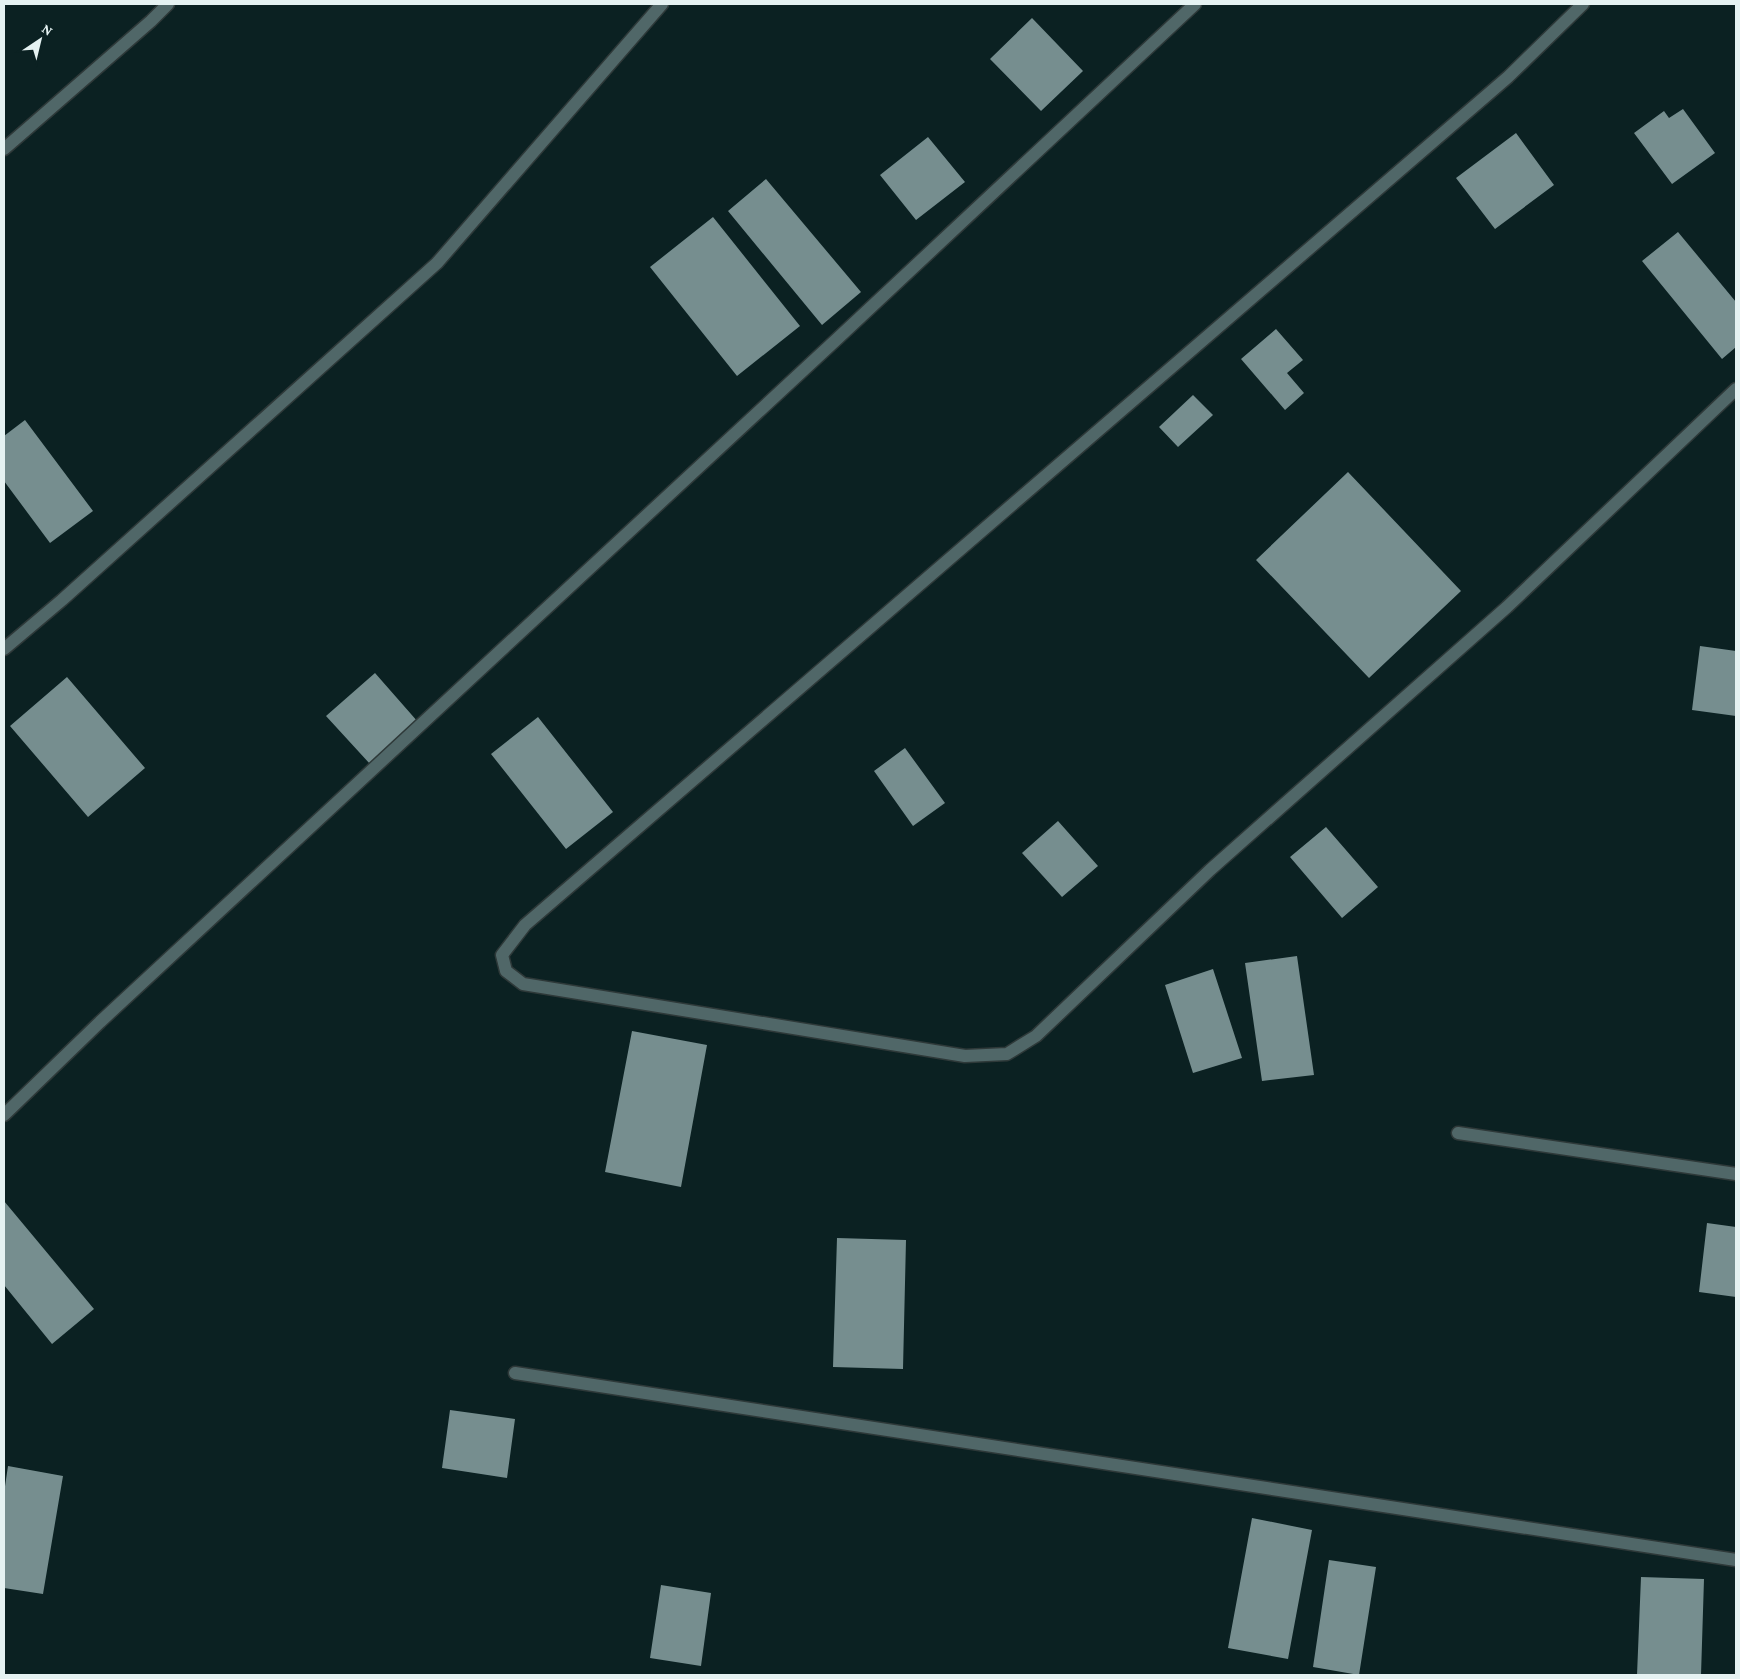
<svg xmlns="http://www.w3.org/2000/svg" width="1740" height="1679" font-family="'Crimson Pro',serif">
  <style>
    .building { fill: #768e8f }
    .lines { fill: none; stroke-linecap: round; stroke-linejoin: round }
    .minor-casing { stroke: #2e3939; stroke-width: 15 }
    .minor { stroke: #506768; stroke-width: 12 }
  </style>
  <rect width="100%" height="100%" fill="#0b2122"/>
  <path class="building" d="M1032,18L1083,71L1041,111L990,59Z
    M1683,109L1715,153L1672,184L1634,133L1664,111L1669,118Z
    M1516,133L1554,185L1495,229L1456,178Z
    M928,137L965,182L916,220L880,175Z
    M766,179L861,292L822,325L728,211Z
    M713,217L800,326L737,376L650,267Z
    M1678,232L1736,302V347L1722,359L1642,261Z
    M1276,329L1303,360L1287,373L1304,393L1285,410L1241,359Z
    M1193,395L1213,415L1178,447L1159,427Z
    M25,420L93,511L50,543L4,481V436Z
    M1348,472L1461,591L1369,678L1256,560Z
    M1700,646L1736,651V716L1692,710Z
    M375,673L418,722L370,764L326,716Z
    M67,677L145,768L88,817L10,726Z
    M538,717L613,812L566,849L491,754Z
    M905,748L945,803L913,826L874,771Z
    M1058,821L1098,866L1062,897L1022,853Z
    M1326,827L1378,887L1342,918L1290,857Z
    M1297,956L1314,1075L1262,1081L1245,963Z
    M1213,969L1242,1058L1193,1073L1165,985Z
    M632,1031L707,1045L681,1187L605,1172Z
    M4,1201L94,1309L52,1344L4,1285Z
    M1707,1223L1736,1227V1297L1699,1292Z
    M837,1238L906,1240L903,1369L833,1367Z
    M450,1410L515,1419L507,1478L442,1468Z
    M8,1466L63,1476L43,1594L4,1588V1493Z
    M1252,1518L1312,1530L1288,1659L1228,1648Z
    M1329,1560L1376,1567L1359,1675L1313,1667Z
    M1641,1577L1704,1579L1701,1675H1637Z
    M661,1585L711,1593L701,1666L650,1658Z"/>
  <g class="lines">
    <g class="minor-casing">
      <path id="minor" d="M1583,4L1508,77L525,925L502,955L506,971L523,984L965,1056L1007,1054L1036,1036L1210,870L1507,607L1736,389
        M4,149L151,21L168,4
        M4,649L62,600L437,263L662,4
        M4,1115L100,1022L837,339L1195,4
        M1458,1133L1736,1174
        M515,1373L1736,1560"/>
    </g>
    <use href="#minor" class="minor"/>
  </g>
  <rect width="1740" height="1679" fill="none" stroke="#e5f2f2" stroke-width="10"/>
  <g transform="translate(40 40) rotate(35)" stroke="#0b2122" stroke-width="4" paint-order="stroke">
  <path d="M0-4L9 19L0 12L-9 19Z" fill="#e5f2f2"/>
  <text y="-8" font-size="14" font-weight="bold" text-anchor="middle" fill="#e5f2f2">N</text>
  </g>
</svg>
